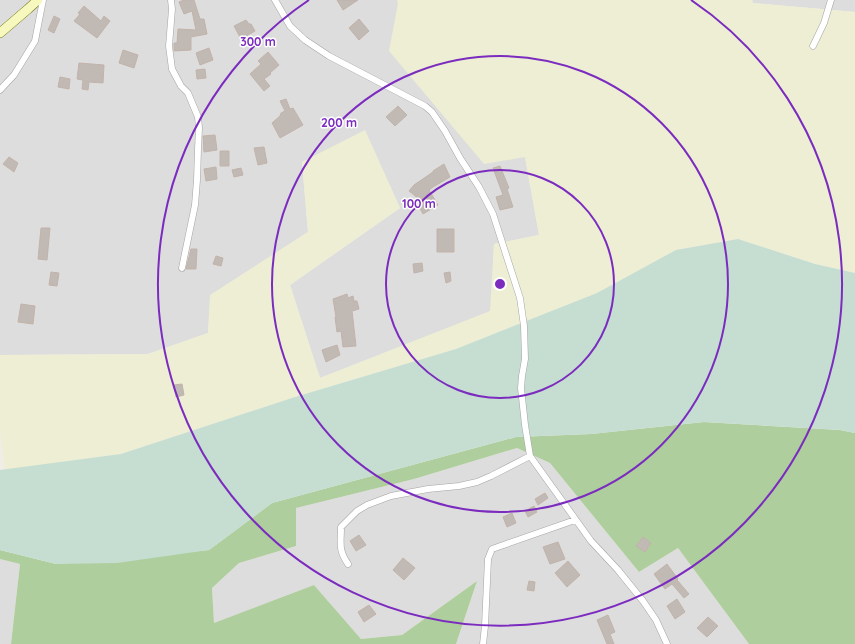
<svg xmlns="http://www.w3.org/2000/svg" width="855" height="644" font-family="Quicksand,sans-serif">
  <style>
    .residential { fill: #dedddd }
    .farmland { fill: #edeed4 }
    .forest { fill: #aece9d }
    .wetland { fill: #c5ded1 }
    .building { fill: #c1b9b4; stroke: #c2b3aa }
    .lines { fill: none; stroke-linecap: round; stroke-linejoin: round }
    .street-casing { stroke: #a4a4a4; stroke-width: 7 }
    .secondary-casing { stroke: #6f7609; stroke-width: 10 }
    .street { stroke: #fff; stroke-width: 6 }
    .secondary { stroke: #f7f8be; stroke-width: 9 }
    .ring { fill: none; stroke: #7b2cbf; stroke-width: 2 }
    .centre { fill: #7b2cbf; stroke: #fff; stroke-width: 2 }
    .ring-label { font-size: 12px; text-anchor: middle; font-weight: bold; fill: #7b2cbf; stroke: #fff; stroke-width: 3; stroke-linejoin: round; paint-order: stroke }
  </style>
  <rect width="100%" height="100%" fill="#f0ede7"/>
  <path class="residential" d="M0,0H397L398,3L525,157L539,235L494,244L491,311L320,378L290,285L400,208L365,131L302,162L308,232L211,295L208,333L148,354L0,355Z
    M752,0H855V12L753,3Z
    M517,448L550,463L639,572L678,548L749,644H456L477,581L402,635L361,639L314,585L214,623L212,588L239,563L296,546V508L414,479Z
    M0,559L20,564L11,644H0Z"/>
  <path class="farmland" d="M397,0H752L753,3L855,12V273L815,264L738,239L676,250L597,293L456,349L295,397L121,454L5,470L0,432V355L148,354L208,333L210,295L308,232L302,162L365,130L400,208L290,285L320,378L490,311L494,244L539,235L525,157L484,164L389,51L398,3Z"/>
  <path class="forest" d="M704,422L840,430L855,433V644H749L678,548L639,572L550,463L517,448L414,479L296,508V546L239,563L212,588L214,623L314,585L361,639L402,635L477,581L456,644H11L20,564L0,559V550L56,564L209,550L272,503L516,437L591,434Z"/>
  <path class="wetland" d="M738,239L815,264L855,273V433L840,430L704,422L591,434L516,437L272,503L209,550L117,563L56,564L0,550V470L121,454L295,397L456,349L597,293L676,250Z"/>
  <path class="building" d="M184,0H194L200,19H204L207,34L191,37V50L174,51V43H177L178,29L196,30L192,11L184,14L179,2Z
    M337,0H358L343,10Z
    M84,6L101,21L104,16L110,21L97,38L74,21L80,14L78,13Z
    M54,16L60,19L54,33L48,30Z
    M359,19L369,31L359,40L349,28Z
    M246,20L249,24H251L255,31L241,39L234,26Z
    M209,48L213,60L200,65L196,53Z
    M123,50L138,55L134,68L119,63Z
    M268,52L279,65L270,73L271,74L264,79L270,86L264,91L250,74L261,64L258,61Z
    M79,63L104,65L103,83L89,82L88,90L82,89L83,80L77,79Z
    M205,69L206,78L197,79L196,70Z
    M60,77L70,79L69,89L58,87Z
    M286,99L290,109L293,108L303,125L280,138L272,123L280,116L281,113L285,111L280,101Z
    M398,106L407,115L395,126L386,117Z
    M215,135L217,150L204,152L203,136Z
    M264,147L267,163L258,165L254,148Z
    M220,151H229V166H220Z
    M9,157L18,163L14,172L3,164Z
    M444,164L450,177L433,187L429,190L438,205L423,214L416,201L419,199L409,191L414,185L433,172V171Z
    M500,166L509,188L507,189L513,207L500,210L496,197L503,195L493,168Z
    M216,167L217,179L206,181L204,169Z
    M241,168L243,175L234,177L232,170Z
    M41,228H50L47,260L38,259Z
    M437,229H454V252H437Z
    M191,249H197L196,269H186Z
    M216,256L223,258L221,266L213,264Z
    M422,263L423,271L414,273L413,264Z
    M51,272L59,273L57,286L49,285Z
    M450,272L451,281L446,283L444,273Z
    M347,294L348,298L353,296L354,301H357L359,309L352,311L356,346L343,347L341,331L337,332L335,317H336L333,299Z
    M21,304L35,306L33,324L18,322Z
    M337,345L340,355L326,362L322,350Z
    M182,384L184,395L176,397L174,385Z
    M545,493L548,498L538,505L535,499Z
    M534,506L537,512L528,517L525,511Z
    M512,513L516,523L507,527L503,517Z
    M359,535L366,545L356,551L350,541Z
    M643,537L651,543L645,552L636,546Z
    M558,542L565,559L550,564L543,547Z
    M403,558L415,568L404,580L393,570Z
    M568,561L580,575L567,587L555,573Z
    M667,564L678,579L677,580L689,594L684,598L672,584L665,589L654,574Z
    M529,581L535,582L534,591L527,590Z
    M677,599L685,612L675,619L667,606Z
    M369,605L376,614L364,622L358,612Z
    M608,615L615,632L610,634L614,644H607L597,620Z
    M708,617L718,626L707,637L697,628Z"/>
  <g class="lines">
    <g class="street-casing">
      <path id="street" d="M171,0L172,9L169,46L172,69L181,86L188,93L198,117L199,128L198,149L197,180L195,205L182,268
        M275,0L290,26L305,40L329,56L425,106L432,112L445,131L460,158L479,187L493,214L520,298L524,326L525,359L522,376L521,388L525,425L530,456L591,541L618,570L643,601L656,620L667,644
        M813,46L824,23L831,0
        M0,90L14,75L35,41L43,0
        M348,564C338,549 341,544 341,527L357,511L367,505L391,496L428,489L459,486L477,482L491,476L530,456
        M483,644L485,626L488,559L492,549L575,520"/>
    </g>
    <g class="secondary-casing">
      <path id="secondary" d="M0,33L28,9L38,0"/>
    </g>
    <use href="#street" class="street"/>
    <use href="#secondary" class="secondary"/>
  </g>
  <g class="ring">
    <circle cx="500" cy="284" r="114"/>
    <circle cx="500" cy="284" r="228"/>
    <path d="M691 0A342 342 0 1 1 309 0"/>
  </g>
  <circle cx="500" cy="284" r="6" class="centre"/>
  <g class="ring-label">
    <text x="258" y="46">300 m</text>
    <text x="339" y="127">200 m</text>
    <text x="419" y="208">100 m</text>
  </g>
</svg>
